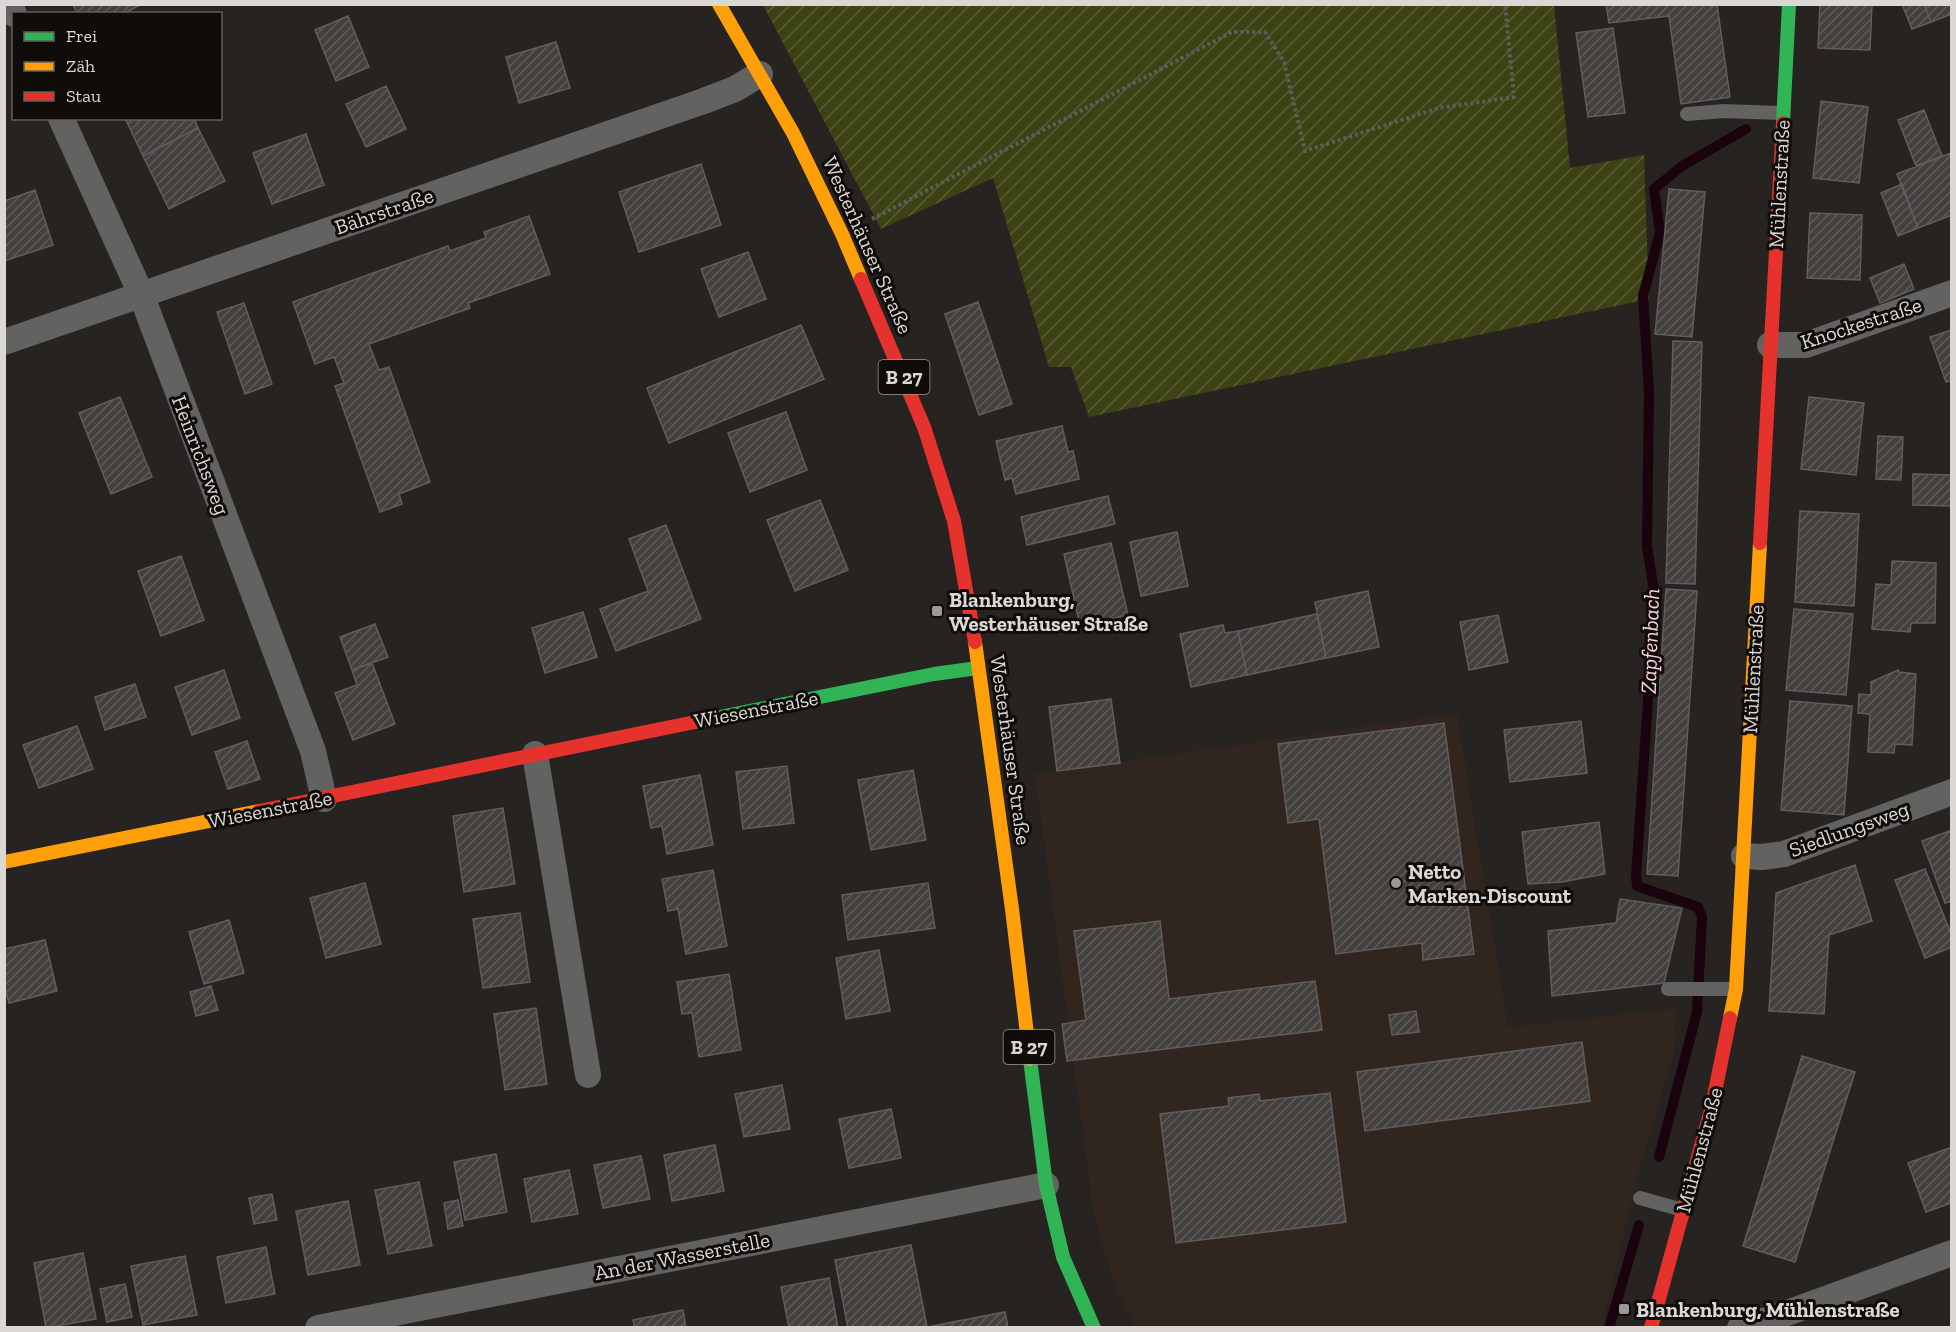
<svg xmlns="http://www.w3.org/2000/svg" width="1956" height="1332" font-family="'Zilla Slab',serif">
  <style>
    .built { fill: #31261f }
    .garden { fill: url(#garden-furrows) }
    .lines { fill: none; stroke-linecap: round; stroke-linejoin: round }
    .stream { stroke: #1b030d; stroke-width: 10 }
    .building { fill: url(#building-hatch); stroke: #615d5c; stroke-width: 1.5 }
    .path { stroke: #5e5d5c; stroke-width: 4; stroke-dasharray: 3 3; stroke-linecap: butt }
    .lane { stroke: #626261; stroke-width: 14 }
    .street { stroke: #626261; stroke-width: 26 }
    .fast { stroke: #30b455; stroke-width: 14 }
    .slow { stroke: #ff9f0a; stroke-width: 14 }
    .jam { stroke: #e5322d; stroke-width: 14 }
    .poi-dot { fill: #9c9895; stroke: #0f0c0a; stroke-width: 2 }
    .labels { text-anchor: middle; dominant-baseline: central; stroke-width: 6; stroke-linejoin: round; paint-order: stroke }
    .shield { fill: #0f0c0a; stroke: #9e9a97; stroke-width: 1.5 }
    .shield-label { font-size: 20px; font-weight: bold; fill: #dbd7d4 }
    .street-label { font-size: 21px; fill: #dbd7d4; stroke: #0f0c0a }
    .poi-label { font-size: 21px; font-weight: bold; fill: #dbd7d4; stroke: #0f0c0a; text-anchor: start }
    .water-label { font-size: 22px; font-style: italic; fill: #fccfe0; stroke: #0f0c0a }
  </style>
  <defs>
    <pattern id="garden-furrows" width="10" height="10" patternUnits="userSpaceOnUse" patternTransform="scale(1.5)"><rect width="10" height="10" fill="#3d4214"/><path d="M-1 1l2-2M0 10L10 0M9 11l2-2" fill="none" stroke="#585d35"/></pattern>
    <pattern id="building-hatch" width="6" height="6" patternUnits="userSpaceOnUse" patternTransform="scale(1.5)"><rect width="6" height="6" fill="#423f3d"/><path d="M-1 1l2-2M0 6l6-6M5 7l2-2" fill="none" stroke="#5d5a58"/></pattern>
  </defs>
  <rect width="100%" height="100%" fill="#262320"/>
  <path class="built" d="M1457,713L1508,1027L1677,1008L1674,1052L1635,1186L1602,1327H1136L1116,1290L1094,1215L1035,774Z"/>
  <path class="garden" d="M763,5H1554L1570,168L1644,155L1649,299L1089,417L1071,367H1049L993,178L881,229Z"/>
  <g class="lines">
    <path class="stream" d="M1659,1157L1697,1012L1702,917L1698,907L1637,886L1636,876L1655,598L1647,546L1649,392L1643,296L1660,232L1654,189L1682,166L1746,129
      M1609,1328L1639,1225"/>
  </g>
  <path class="building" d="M73,4H140V5L123,14H77Z
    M1606,4H1717L1730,97L1681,104L1669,16L1609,23Z
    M1820,4H1872L1870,50L1818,48Z
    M1902,4H1924L1931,22L1912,29Z
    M1924,4H1952V14L1931,22Z
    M348,16L369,67L336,81L315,30Z
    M1613,28L1625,113L1588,117L1576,33Z
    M556,42L570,88L519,103L506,57Z
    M386,86L406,129L366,147L346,104Z
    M1821,101L1868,107L1859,183L1813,178Z
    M1924,110L1942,156L1916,166L1898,120Z
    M125,118H194L198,128L143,156Z
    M198,128L225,181L169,209L143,156Z
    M306,134L324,185L272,204L253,153Z
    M1951,153L1952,215L1918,228L1897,174Z
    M701,164L721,225L639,252L619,192Z
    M1902,184L1918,228L1898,236L1881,193Z
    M1669,189L1705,192L1692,337L1655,334Z
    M35,190L53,245L4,261V201Z
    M1810,213L1862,215L1860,280L1807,278Z
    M529,216L550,274L468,303L470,308L369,344L379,370L389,367L430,482L399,494L402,504L380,512L335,386L344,383L334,357L315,364L293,302L448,246L450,251L486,238L484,232Z
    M748,252L766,299L719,317L701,269Z
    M1904,264L1914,289L1880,303L1870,278Z
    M978,302L1012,404L979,415L945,314Z
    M244,303L272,384L245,394L217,312Z
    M801,325L824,379L669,443L647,388Z
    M1952,330V380L1946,382L1930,337Z
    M1673,341L1702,342L1695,584L1666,583Z
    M120,397L152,477L111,494L79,413Z
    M1809,397L1864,403L1856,475L1801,469Z
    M786,412L807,470L750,492L728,433Z
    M1062,426L1068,452L1073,451L1079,479L1016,494L1012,478L1005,480L996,441Z
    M1878,436L1903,437L1901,480L1876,479Z
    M1913,474L1952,475V506L1913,505Z
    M1108,496L1115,524L1027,545L1021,517Z
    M820,500L848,570L795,591L767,520Z
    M1800,511L1859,514L1854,606L1795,602Z
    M666,525L701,619L616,651L600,609L648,591L629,539Z
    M1177,532L1188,586L1141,596L1130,542Z
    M1111,543L1128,615L1080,626L1064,554Z
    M181,556L204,620L161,636L138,571Z
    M1892,561L1936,563L1935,623H1911L1910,632L1872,629L1876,584L1891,585Z
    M1666,589L1697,591L1678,876L1647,874Z
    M1368,591L1379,647L1326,658L1315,602Z
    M1794,609L1853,614L1846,695L1786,690Z
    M583,612L597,657L545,673L532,628Z
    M1317,614L1326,658L1247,675L1238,631Z
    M1498,615L1508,662L1469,670L1460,622Z
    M375,624L388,657L352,670L340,637Z
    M1223,625L1225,633L1238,631L1247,675L1191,687L1180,634Z
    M372,663L395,724L353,740L335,693L357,685L352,670Z
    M224,670L240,718L192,735L175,687Z
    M1898,670L1899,672L1916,674L1912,745L1895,744L1894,753L1868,752L1870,714L1858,713L1859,694L1871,695V682Z
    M135,684L146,717L105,730L95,697Z
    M1111,699L1120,763L1057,771L1049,707Z
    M1790,701L1852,706L1844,815L1781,810Z
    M1581,721L1587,773L1510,782L1504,730Z
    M1444,723L1474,954L1423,960L1422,943L1336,954L1319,819L1288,823L1278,744Z
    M77,726L93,769L39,788L23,745Z
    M247,741L260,779L228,789L215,752Z
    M787,766L794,823L743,829L736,772Z
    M913,770L926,840L871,850L858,780Z
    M700,775L713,845L667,854L662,826L651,828L643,786Z
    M503,808L515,884L464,892L453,816Z
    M1599,822L1605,874L1562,882L1528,884L1522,832Z
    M1952,830V901L1945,903L1922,841Z
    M1855,865L1872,921L1829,935L1824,1014L1769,1011L1776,893Z
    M1925,869L1952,936V947L1925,958L1895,880Z
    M713,870L727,946L686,954L678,909L668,911L662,879Z
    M365,883L381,944L326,958L310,898Z
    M928,883L935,928L848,940L842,895Z
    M1620,899L1682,908L1664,983L1552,996L1548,931L1616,923Z
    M520,913L530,982L483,988L473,919Z
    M229,920L244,973L204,984L189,932Z
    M1160,921L1169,999L1315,981L1322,1030L1067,1061L1062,1024L1086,1020L1074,931Z
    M45,940L57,991L9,1003L4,984V949Z
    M879,950L890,1011L846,1019L836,958Z
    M729,974L741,1050L699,1057L692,1013L682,1014L677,982Z
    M211,986L218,1010L196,1016L190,992Z
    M536,1008L547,1084L505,1090L494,1014Z
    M1416,1011L1419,1032L1392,1035L1389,1015Z
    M1582,1042L1590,1101L1365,1131L1357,1072Z
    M1802,1056L1855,1072L1795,1262L1743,1246Z
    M782,1085L790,1129L744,1137L735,1094Z
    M1330,1093L1346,1222L1176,1243L1160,1114L1229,1106L1228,1098L1259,1094L1260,1101Z
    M891,1109L901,1158L849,1168L839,1119Z
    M715,1145L724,1191L672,1201L664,1155Z
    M1952,1147V1205L1951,1203L1926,1212L1908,1163Z
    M496,1154L507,1212L465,1220L454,1162Z
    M641,1156L650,1199L603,1208L594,1165Z
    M569,1170L578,1214L532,1222L524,1179Z
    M419,1182L432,1246L388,1254L375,1190Z
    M272,1194L277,1220L254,1224L249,1198Z
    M458,1200L463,1226L448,1229L444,1203Z
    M348,1201L360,1265L308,1275L296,1211Z
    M911,1245L927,1327L1005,1312L1008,1328H848L835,1260Z
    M266,1247L275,1294L226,1303L217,1257Z
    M83,1253L96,1319L46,1328L34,1263Z
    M185,1256L197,1315L143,1325L131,1266Z
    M829,1278L838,1328H789L781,1287Z
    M125,1284L132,1317L107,1322L100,1289Z
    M683,1310L686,1328H635L633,1320Z"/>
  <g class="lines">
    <path class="path" d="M872,219L1232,32H1265L1284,62L1305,151L1439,108L1514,97L1505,4"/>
    <path class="lane" d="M1687,114L1724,111L1783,113
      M1668,989H1735
      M1640,1198L1683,1210"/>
    <path class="street" d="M9,4L14,14
      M61,118L141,294L313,751L324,799
      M4,342L701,102L735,89L760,74
      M1770,345H1806L1952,293
      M535,754L588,1075
      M1744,856L1762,857L1784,854L1952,792
      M318,1328L1046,1185
      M1740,1328L1776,1317L1952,1253"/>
    <path class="fast" d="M1783,123L1789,4
      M695,722L934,674L978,668
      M1030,1059L1046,1185L1063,1257L1094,1328"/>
    <path class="slow" d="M719,4L793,133L842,234L861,279
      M975,642L1012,909L1030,1059
      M4,862L259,811
      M1730,1018L1736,989L1760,543"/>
    <path class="jam" d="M861,279L924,427L954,521L975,642
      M1760,543L1783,123
      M259,811L695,722
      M1651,1328L1712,1106L1730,1018"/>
  </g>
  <g class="poi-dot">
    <rect x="931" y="605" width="12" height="12" rx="3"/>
    <circle cx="1396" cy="883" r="6"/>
    <rect x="1618" y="1303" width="12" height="12" rx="3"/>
  </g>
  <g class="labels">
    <g class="shield">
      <rect x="878.5" y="360" width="51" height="34" rx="4.5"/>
      <rect x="1003.5" y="1030" width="51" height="34" rx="4.5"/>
    </g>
    <g class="shield-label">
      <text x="904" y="377">B 27</text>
      <text x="1029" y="1047">B 27</text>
    </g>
    <g class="street-label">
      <text transform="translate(1779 184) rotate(-87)">Mühlenstraße</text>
      <text transform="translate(384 211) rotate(-19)">Bährstraße</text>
      <text transform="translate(868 245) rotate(66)">Westerhäuser Straße</text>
      <text transform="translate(1861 323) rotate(-18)">Knockestraße</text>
      <text transform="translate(201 455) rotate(69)">Heinrichsweg</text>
      <text transform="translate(1753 669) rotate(-87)">Mühlenstraße</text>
      <text transform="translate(756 709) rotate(-11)">Wiesenstraße</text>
      <text transform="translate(1011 750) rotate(82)">Westerhäuser Straße</text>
      <text transform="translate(270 809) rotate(-11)">Wiesenstraße</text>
      <text transform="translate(1849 829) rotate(-20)">Siedlungsweg</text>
      <text transform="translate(1699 1150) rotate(-75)">Mühlenstraße</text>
      <text transform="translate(682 1256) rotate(-11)">An der Wasserstelle</text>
    </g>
    <g class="poi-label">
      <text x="949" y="599">Blankenburg,<tspan x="949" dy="24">Westerhäuser Straße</tspan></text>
      <text x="1408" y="871">Netto<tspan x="1408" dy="24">Marken-Discount</tspan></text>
      <text x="1636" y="1309">Blankenburg, Mühlenstraße</text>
    </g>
    <g class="water-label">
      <text transform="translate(1650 641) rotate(-88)">Zapfenbach</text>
    </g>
  </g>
  <rect width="1956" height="1332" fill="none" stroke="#dbd7d4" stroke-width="12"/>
  <rect x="12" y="12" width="210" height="108" fill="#0f0c0a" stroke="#615d5b" stroke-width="1.5"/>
  <rect x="24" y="32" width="30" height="9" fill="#30b455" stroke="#615d5b" stroke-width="1.5"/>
  <text x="66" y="42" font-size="18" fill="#dbd7d4">Frei</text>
  <rect x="24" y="62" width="30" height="9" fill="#ff9f0a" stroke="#615d5b" stroke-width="1.5"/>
  <text x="66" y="72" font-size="18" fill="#dbd7d4">Zäh</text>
  <rect x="24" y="92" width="30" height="9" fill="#e5322d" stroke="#615d5b" stroke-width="1.5"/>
  <text x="66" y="102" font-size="18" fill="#dbd7d4">Stau</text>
</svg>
